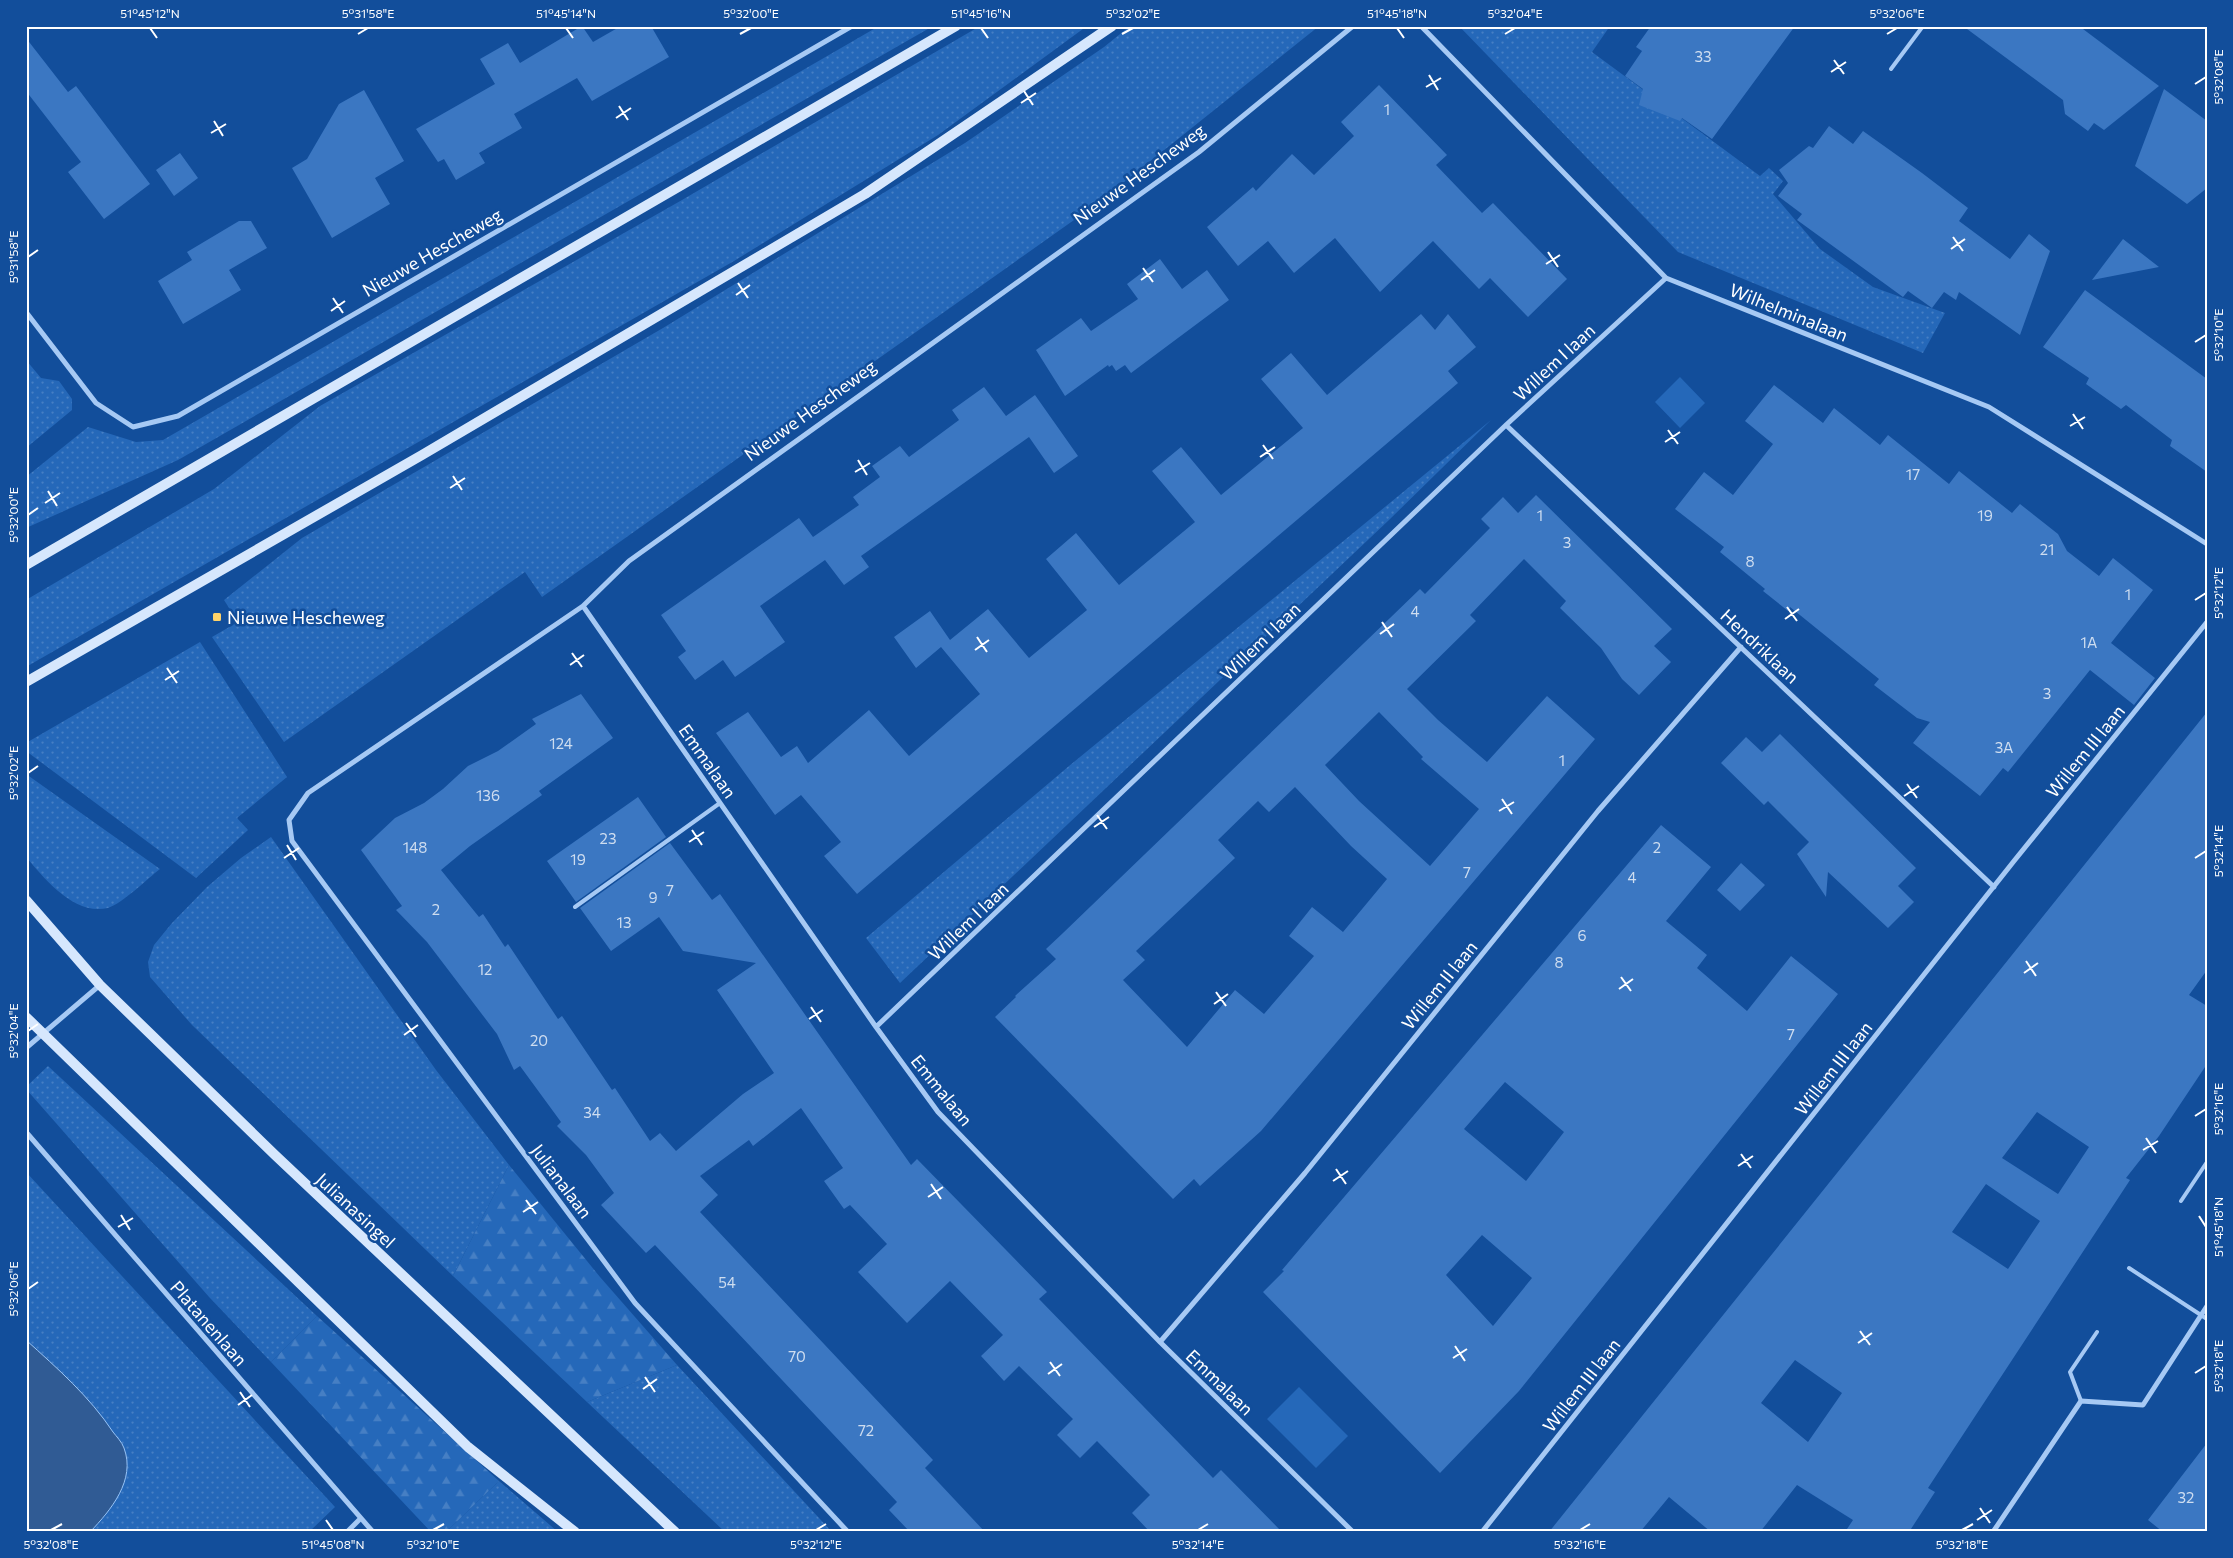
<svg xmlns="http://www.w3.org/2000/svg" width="2233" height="1558" font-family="Commissioner,sans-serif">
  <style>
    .grass { fill: url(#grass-dots) }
    .forest { fill: url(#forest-firs) }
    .park { fill: #2568b9 }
    .water { fill: #305b94; stroke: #98c4f7 }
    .building { fill: #3b77c2; fill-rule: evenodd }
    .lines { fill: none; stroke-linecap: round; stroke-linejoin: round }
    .lane { stroke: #a6c9f4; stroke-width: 4 }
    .street { stroke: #a6c9f4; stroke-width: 5 }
    .secondary { stroke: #d6e7fd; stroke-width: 10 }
    .ticks { fill: none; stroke: #fff; stroke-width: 2 }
    .poi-dot { fill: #ffd369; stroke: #124e9b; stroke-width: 2 }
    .labels { text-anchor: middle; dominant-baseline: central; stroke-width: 5; stroke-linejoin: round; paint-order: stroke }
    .number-label { font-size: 15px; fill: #ceddf0 }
    .street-label { font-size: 18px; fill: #fff; stroke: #124e9b }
    .poi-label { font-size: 18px; fill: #fff; stroke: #124e9b; text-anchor: start }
    .neatline { fill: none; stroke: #fff; stroke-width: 2 }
    .ticks-label { font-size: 12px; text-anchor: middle; fill: #fff }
  </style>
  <defs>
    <pattern id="grass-dots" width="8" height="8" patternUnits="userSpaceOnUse" patternTransform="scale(1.25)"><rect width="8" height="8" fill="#2568b9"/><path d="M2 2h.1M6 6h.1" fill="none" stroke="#467fc4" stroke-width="1.8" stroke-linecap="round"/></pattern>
    <pattern id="forest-firs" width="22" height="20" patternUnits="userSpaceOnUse" patternTransform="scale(1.25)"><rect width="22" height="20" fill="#2568b9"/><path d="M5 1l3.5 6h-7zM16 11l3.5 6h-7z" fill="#467fc4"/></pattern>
  </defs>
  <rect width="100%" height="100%" fill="#124e9b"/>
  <path class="grass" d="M879,26H933L178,460L26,528V477L88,427L136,442L163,440Z
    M980,26H1087L938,135L734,261L26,667V600L214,489L320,406L682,200Z
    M1130,26H1319L1098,203L542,597L525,572L284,742L212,637L238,622L224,600L302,538L663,328L965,143L1104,47Z
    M1459,26H1610L1592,52L1760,176L1769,168L1783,181L1773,194L1820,249L1873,287L1945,313L1923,353L1678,252Z
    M26,360L41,378L59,381L72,399V410L26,448Z
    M1491,420L1389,520L900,983L866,938L1069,766Z
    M200,642L287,777L237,818L248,830L196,878L26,751V743Z
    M26,774L160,869C147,879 123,903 108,908C74,916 45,879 26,857Z
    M271,837L436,1070L509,1165L453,1276L192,1025L150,977L148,962L154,945L172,923L207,887L241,858Z
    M48,1066L317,1316L271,1362L210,1298L26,1089V1087Z
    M26,1172L335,1507L309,1532H90L105,1516L125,1476L124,1447L87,1399L26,1340Z
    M677,1365L832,1532H725L587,1402Z
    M499,1481L558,1532H446Z"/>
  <path class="forest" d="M509,1165L600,1277L677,1365L587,1402L453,1276Z
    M317,1316L499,1481L446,1532H431L271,1362Z"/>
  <path class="park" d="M1680,377L1705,403L1680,428L1655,402Z
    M1299,1387L1348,1436L1316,1468L1267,1419Z"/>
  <path class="water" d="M26,1340C57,1368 90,1397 113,1432C116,1436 122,1442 124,1448C136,1480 111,1510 90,1532H26Z"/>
  <path class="building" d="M582,26L593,42L621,26H651L669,57L592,101L577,78L514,114L522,128L479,153L485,163L456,180L444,159L438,162L416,129L495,84L480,59L508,43L520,63Z
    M1651,26H1795L1712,139L1682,118L1680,121L1639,105L1643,89L1625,76L1642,51L1636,47Z
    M1963,26H2079L2159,86L2104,130L2094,123L2088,131L2065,114L2063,100Z
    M26,38L68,92L76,86L150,184L104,219L68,172L81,162L26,91Z
    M1379,85L1447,155L1436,165L1482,213L1493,203L1567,279L1528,317L1490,278L1479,289L1433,241L1380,292L1335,238L1294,273L1268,241L1238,266L1207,227L1253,187L1256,191L1292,154L1314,175L1354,136L1341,122Z
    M2164,89L2207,121V188L2187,204L2135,166Z
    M364,90L404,161L375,178L390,204L332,238L292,168L307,159L339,104Z
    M1829,126L1853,144L1863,131L1922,173L1968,208L1959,221L2010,259L2029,234L2050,251L2020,335L1959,292L1956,300L1944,292L1932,308L1908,291L1903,297L1797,220L1802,214L1778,196L1788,183L1779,170L1809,146L1813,148Z
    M180,153L198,178L174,196L156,170Z
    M239,221H251L267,248L229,270L241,290L183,324L158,281L192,260L187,252Z
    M2123,239L2159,267L2092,280Z
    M1160,259L1182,289L1207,270L1229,300L1131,373L1125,365L1116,371L1112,365L1109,367L1108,365L1065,396L1036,350L1081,318L1091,331L1138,299L1127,284Z
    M2085,290L2207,379V472L2170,446L2172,440L2126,405L2121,409L2086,384L2089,378L2043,347Z
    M1421,314L1435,330L1448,314L1476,347L1448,371L1458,383L857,894L824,856L841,842L801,795L775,815L716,733L748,712L781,757L797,746L808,763L869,710L909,756L980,694L941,647L916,668L894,637L930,611L950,640L988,609L1029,658L1087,610L1046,559L1076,533L1119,585L1195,522L1152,471L1181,447L1221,495L1303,428L1261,379L1291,353L1327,395Z
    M1774,385L1823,423L1834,408L1880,445L1888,435L1949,484L1959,471L2012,513L2020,504L2058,534L2067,551L2099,576L2113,558L2153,590L2111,643L2155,678L2134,705L2090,670L2008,772L2003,768L1980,796L1913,743L1930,722L1917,718L1874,685L1879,679L1790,607L1788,611L1763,591L1765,589L1720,552L1724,547L1675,509L1704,472L1733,495L1773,444L1745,421Z
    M984,387L1006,416L1035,395L1078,456L1054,473L1029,437L861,556L869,567L844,585L825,560L760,606L785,642L735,677L723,660L695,680L678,657L686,651L661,615L799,518L813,537L859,505L853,497L880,477L872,466L900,446L909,457L959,420L952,410Z
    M1536,495L1672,629L1654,646L1671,662L1639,695L1622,679L1601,648L1560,608L1566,601L1524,559L1470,615L1476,621L1407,689L1438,720L1487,762L1547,696L1595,739L1261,1131L1200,1186L1194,1179L1173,1199L995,1017L1016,997L1015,996L1056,959L1046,949L1063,933L1390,618L1420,589L1425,594L1490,528L1481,519L1503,497L1518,513ZM1379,712L1423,757L1421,759L1479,809L1430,866L1359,801L1325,765ZM1295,787L1351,846L1387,879L1343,932L1312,907L1289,936L1314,956L1264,1014L1235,990L1187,1047L1123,980L1145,960L1136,951L1235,858L1218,840L1258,801L1269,812Z
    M581,694L613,738L539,791L542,795L470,846L441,870L479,917L483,914L505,947L508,944L558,1019L562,1016L612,1090L615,1088L650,1141L660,1133L676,1151L743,1094L774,1073L717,990L756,963L683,951L659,917L611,951L580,908L670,843L712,900L720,894L911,1165L917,1159L1047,1292L1039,1299L1213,1478L1221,1470L1282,1532H1150L1132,1513L1150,1495L1097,1441L1080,1458L1057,1435L1073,1419L1019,1366L1004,1381L981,1356L1003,1335L950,1281L907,1323L858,1272L887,1244L850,1205L844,1209L824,1181L843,1168L801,1108L753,1146L749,1140L700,1176L718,1195L700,1212L933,1460L925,1468L985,1532H910L889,1510L897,1502L655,1245L646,1253L601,1205L614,1193L586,1155L557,1126L561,1122L520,1066L514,1070L497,1034L427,942L396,910L402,906L361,850L395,818L424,803L443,789L468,766L498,751L536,724L532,719Z
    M2207,712V970L2189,995L2207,1006V1064L2159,1136L2126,1178L2130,1180L1928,1488L1935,1492L1909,1532H1845L1853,1520L1797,1485L1760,1532H1711L1669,1497L1640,1532H1549ZM2037,1112L2089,1147L2058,1194L2002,1158ZM1986,1184L2040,1221L2008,1269L1952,1232ZM1795,1360L1842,1393L1808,1442L1761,1403Z
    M1780,734L1916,868L1898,886L1914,902L1888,928L1828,872L1826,897L1797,854L1809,842L1768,801L1764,805L1721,763L1746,737L1762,752Z
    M638,797L666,837L576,902L547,861Z
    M1661,825L1711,867L1666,921L1707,955L1697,968L1747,1011L1791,956L1838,994L1519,1391L1440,1473L1263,1292L1284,1271L1282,1270L1316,1230ZM1505,1082L1564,1132L1526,1181L1464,1129ZM1482,1235L1532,1278L1493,1326L1446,1275Z
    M1741,863L1765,885L1740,911L1717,890Z
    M2207,1443V1532H2163L2148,1520Z"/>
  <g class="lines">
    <path class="lane" d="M1891,69L1923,26
      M575,907L720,803
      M2181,1201L2207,1162
      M2129,1268L2207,1319
      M2081,1401L2070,1372L2097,1332"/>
    <path class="street" d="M1421,26L1666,278L1989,407L2207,544
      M26,312L96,403L133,427L178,416L852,26
      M1506,425L1994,887
      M583,606L876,1027L938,1112L1160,1342L1353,1532
      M876,1027L1506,425L1666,278
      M26,1048L100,985
      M26,1132L373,1532
      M1160,1342L1305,1173L1598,811L1741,647
      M347,1532L360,1519
      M848,1532L635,1303L292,841L289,820L308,793L583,606L629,561L1199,152L1353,26
      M1482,1532L2014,861L2207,622
      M1993,1532L2081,1401L2143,1405L2207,1306"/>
    <path class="secondary" d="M26,565L956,26
      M26,682L422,455L865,194L1112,26
      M26,900L100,985L275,1155L675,1532
      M26,1017L468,1447L575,1532"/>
  </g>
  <path class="ticks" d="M150,28L157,38M566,28L573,38M981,28L988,38M1397,28L1404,38M358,34L368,28M740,34L751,28M1122,34L1133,28M1505,34L1515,28M1887,34L1897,28M1834,60L1844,74M1831,72L1846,62M1429,75L1438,90M2195,84L2206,77M1426,87L1441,78M1024,91L1033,105M1021,103L1036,93M619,106L628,120M616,118L631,108M214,121L223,136M211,133L226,124M1953,237L1963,251M1951,249L1965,239M1548,252L1558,267M28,257L38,250M1546,264L1560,255M1143,268L1153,282M1141,280L1155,270M738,283L748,298M736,295L750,285M333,298L343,313M331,311L345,301M2195,342L2206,335M2073,414L2083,429M2070,426L2085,417M1668,430L1678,444M1665,442L1680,432M1263,445L1273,459M1260,457L1275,447M858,460L867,475M855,472L870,463M453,476L462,490M450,488L465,478M48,491L57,506M45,503L60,493M28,515L38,508M2195,600L2206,593M1787,607L1797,621M1785,619L1799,609M1382,622L1392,637M1380,634L1394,624M977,637L987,652M975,650L989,640M572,653L582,667M570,665L584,655M167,668L177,683M165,680L179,671M28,773L38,766M1907,784L1917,798M1904,796L1919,786M1502,799L1512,814M1499,811L1514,802M1097,815L1107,829M1094,827L1109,817M692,830L702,845M689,842L704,832M287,845L296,860M284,858L299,848M2195,858L2206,851M2026,961L2036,976M2024,973L2038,963M1621,977L1631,991M1619,989L1633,979M1216,992L1226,1006M1214,1004L1228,994M811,1007L821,1022M809,1019L823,1010M406,1023L416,1037M28,1031L38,1024M404,1035L418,1025M2195,1116L2206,1109M2146,1138L2156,1153M2143,1150L2158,1141M1741,1154L1751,1168M1738,1166L1753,1156M1336,1169L1346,1184M1333,1181L1348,1171M931,1184L941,1199M928,1197L943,1187M526,1200L536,1214M523,1212L538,1202M121,1215L130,1230M2199,1216L2206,1227M118,1227L133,1218M28,1289L38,1282M1860,1331L1870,1345M1858,1343L1872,1333M1455,1346L1465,1361M1453,1358L1467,1349M1050,1362L1060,1376M2195,1373L2206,1366M1048,1374L1062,1364M645,1377L655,1392M643,1389L657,1379M240,1392L250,1407M238,1405L252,1395M1980,1508L1990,1523M326,1520L333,1530M1977,1520L1992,1510M51,1530L62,1524M433,1530L444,1524M816,1530L826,1524M1198,1530L1208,1524M1580,1530L1590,1524M1962,1530L1973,1524"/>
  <rect class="poi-dot" x="212" y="612" width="10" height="10" rx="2.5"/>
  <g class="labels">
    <g class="number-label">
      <text x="1703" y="56">33</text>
      <text x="1387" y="109">1</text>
      <text x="1913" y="474">17</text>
      <text x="1540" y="515">1</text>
      <text x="1985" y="515">19</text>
      <text x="1567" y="542">3</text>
      <text x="2047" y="549">21</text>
      <text x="1750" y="561">8</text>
      <text x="2128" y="594">1</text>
      <text x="1415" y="611">4</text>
      <text x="2089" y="642">1A</text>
      <text x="2047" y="693">3</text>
      <text x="561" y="743">124</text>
      <text x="2004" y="747">3A</text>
      <text x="1562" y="760">1</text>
      <text x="488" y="795">136</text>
      <text x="608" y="838">23</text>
      <text x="415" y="847">148</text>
      <text x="1657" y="847">2</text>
      <text x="578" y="859">19</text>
      <text x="1467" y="872">7</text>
      <text x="1632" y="877">4</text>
      <text x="670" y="890">7</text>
      <text x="653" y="897">9</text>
      <text x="436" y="909">2</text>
      <text x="624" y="922">13</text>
      <text x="1582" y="935">6</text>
      <text x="1559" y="962">8</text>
      <text x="485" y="969">12</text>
      <text x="1791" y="1034">7</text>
      <text x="539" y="1040">20</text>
      <text x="592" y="1112">34</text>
      <text x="727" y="1282">54</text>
      <text x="797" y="1356">70</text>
      <text x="866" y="1430">72</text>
      <text x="2186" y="1497">32</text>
    </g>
    <g class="street-label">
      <text transform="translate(1139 174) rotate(-36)">Nieuwe Hescheweg</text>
      <text transform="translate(432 252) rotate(-30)">Nieuwe Hescheweg</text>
      <text transform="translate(1789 312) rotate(22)">Wilhelminalaan</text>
      <text transform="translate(1554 362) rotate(-43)">Willem I laan</text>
      <text transform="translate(810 410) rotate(-36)">Nieuwe Hescheweg</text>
      <text transform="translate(1260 641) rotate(-44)">Willem I laan</text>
      <text transform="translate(1760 646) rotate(43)">Hendriklaan</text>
      <text transform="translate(2085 751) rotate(-51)">Willem III laan</text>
      <text transform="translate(708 761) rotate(55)">Emmalaan</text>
      <text transform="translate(968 921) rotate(-44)">Willem I laan</text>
      <text transform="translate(1439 985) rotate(-51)">Willem II laan</text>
      <text transform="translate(1833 1068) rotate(-52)">Willem III laan</text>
      <text transform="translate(942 1090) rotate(51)">Emmalaan</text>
      <text transform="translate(562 1181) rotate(53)">Julianalaan</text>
      <text transform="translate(356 1210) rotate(43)">Julianasingel</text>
      <text transform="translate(209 1323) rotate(49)">Platanenlaan</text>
      <text transform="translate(1220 1382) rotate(44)">Emmalaan</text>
      <text transform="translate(1581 1385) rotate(-52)">Willem III laan</text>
    </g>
    <g class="poi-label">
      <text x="227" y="617">Nieuwe Hescheweg</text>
    </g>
  </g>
  <rect width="2233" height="1558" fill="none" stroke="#124e9b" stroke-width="55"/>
  <rect x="28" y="28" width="2178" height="1502" class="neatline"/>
  <g class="ticks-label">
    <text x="150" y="18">51°45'12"N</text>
    <text x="368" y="18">5°31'58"E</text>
    <text x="566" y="18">51°45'14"N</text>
    <text x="751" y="18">5°32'00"E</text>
    <text x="981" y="18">51°45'16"N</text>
    <text x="1133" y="18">5°32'02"E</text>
    <text x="1397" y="18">51°45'18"N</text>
    <text x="1515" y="18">5°32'04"E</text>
    <text x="1897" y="18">5°32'06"E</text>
    <text transform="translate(2219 77) rotate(-90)" y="4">5°32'08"E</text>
    <text transform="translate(14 257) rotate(-90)" y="4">5°31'58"E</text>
    <text transform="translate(2219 335) rotate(-90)" y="4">5°32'10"E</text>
    <text transform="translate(14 515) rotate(-90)" y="4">5°32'00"E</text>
    <text transform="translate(2219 593) rotate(-90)" y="4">5°32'12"E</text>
    <text transform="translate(14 773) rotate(-90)" y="4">5°32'02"E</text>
    <text transform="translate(2219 851) rotate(-90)" y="4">5°32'14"E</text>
    <text transform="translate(14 1031) rotate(-90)" y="4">5°32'04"E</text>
    <text transform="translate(2219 1109) rotate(-90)" y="4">5°32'16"E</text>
    <text transform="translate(2219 1227) rotate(-90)" y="4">51°45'18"N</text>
    <text transform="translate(14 1289) rotate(-90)" y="4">5°32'06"E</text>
    <text transform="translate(2219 1366) rotate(-90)" y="4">5°32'18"E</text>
    <text x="51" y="1549">5°32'08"E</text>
    <text x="333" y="1549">51°45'08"N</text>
    <text x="433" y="1549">5°32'10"E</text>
    <text x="816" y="1549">5°32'12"E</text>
    <text x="1198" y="1549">5°32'14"E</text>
    <text x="1580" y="1549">5°32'16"E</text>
    <text x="1962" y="1549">5°32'18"E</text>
  </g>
</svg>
